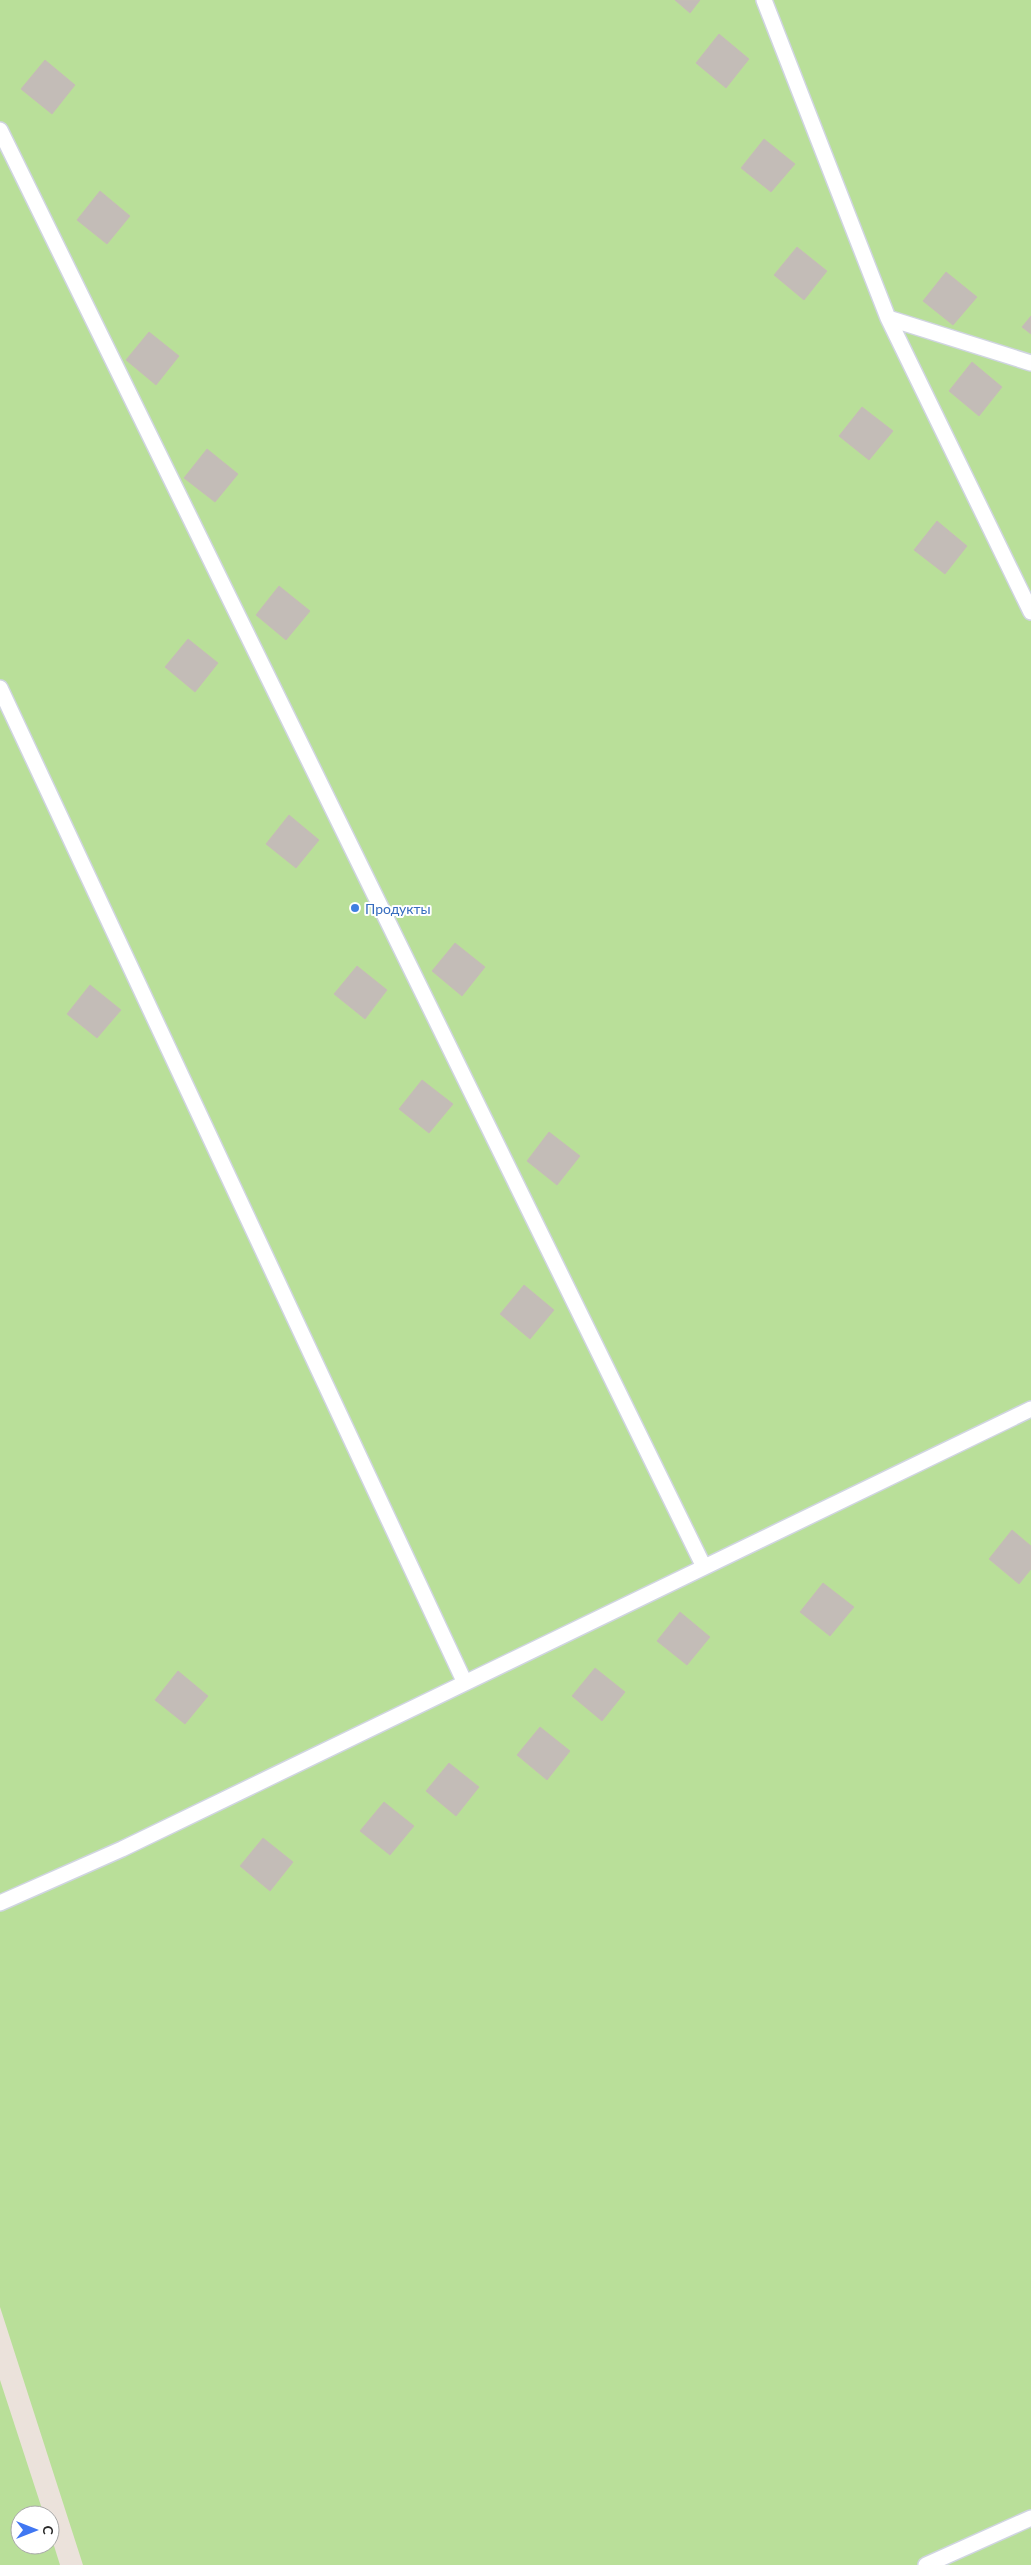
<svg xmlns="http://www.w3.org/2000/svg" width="1031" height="2565" font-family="Lato,sans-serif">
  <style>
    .green { fill: #b9df99 }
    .building { fill: #c3bcb7; stroke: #c6beb5 }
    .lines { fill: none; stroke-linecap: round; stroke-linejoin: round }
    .service-casing { stroke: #d0d5e1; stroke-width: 18 }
    .service { stroke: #fff; stroke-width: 15 }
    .shop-dot { fill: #3f7fe0; stroke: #fff; stroke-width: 2 }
    .labels { text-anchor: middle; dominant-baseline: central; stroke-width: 4; stroke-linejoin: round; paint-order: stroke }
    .shop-label { font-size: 14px; fill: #366cbe; stroke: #fff; text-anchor: start }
  </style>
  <rect width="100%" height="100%" fill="#ebe2db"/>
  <path class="green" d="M0,0H1031V2565H83L0,2307Z
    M0,2380L44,2515H20V2545H50V2533L60,2565H0Z"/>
  <path class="building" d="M675,0H700L690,13Z
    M719,34L749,59L726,88L696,63Z
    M45,60L75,85L52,114L21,89Z
    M764,139L795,164L771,192L741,168Z
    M100,191L130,216L107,244L77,220Z
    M797,247L827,271L804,300L774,275Z
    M946,272L977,297L953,325L923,301Z
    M1031,316V334L1022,327Z
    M149,332L179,356L156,385L126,360Z
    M972,362L1002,387L979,416L949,391Z
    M862,407L893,431L869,460L839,436Z
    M207,449L238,474L215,502L184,478Z
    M937,521L967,546L945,574L914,550Z
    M279,586L310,611L286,640L256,615Z
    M188,639L218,663L195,692L165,667Z
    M289,815L319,840L296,868L266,844Z
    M455,943L485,967L462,996L432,971Z
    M357,966L387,990L365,1019L334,994Z
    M90,985L121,1010L97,1038L67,1014Z
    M422,1080L453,1104L429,1133L399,1109Z
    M549,1132L580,1156L557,1185L527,1161Z
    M524,1285L554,1310L530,1339L500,1314Z
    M1012,1530L1031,1546V1569L1019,1584L989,1559Z
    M823,1583L854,1607L830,1636L800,1612Z
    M680,1612L710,1637L687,1665L657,1641Z
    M595,1668L625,1692L602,1721L572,1696Z
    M178,1671L208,1696L185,1724L155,1700Z
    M540,1727L570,1751L547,1780L517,1755Z
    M449,1763L479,1787L456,1816L426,1791Z
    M384,1802L414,1826L390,1855L360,1831Z
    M263,1838L293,1862L270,1891L240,1866Z"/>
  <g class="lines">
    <g class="service-casing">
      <path id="service" d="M764,0L888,318L1031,612
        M0,130L704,1567
        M888,318L1031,363
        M0,688L465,1683
        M0,1903L122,1849L1031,1409
        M926,2565L1031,2518"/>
    </g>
    <use href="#service" class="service"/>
  </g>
  <circle class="shop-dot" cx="355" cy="908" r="5"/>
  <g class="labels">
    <g class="shop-label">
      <text x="365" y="908">Продукты</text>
    </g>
  </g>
  <g transform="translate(35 2530) rotate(90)"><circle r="24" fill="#ffffff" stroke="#a9a9a9"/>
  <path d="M0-4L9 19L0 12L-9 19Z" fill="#4077f2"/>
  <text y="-8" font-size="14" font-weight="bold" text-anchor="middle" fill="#292929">С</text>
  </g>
</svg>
